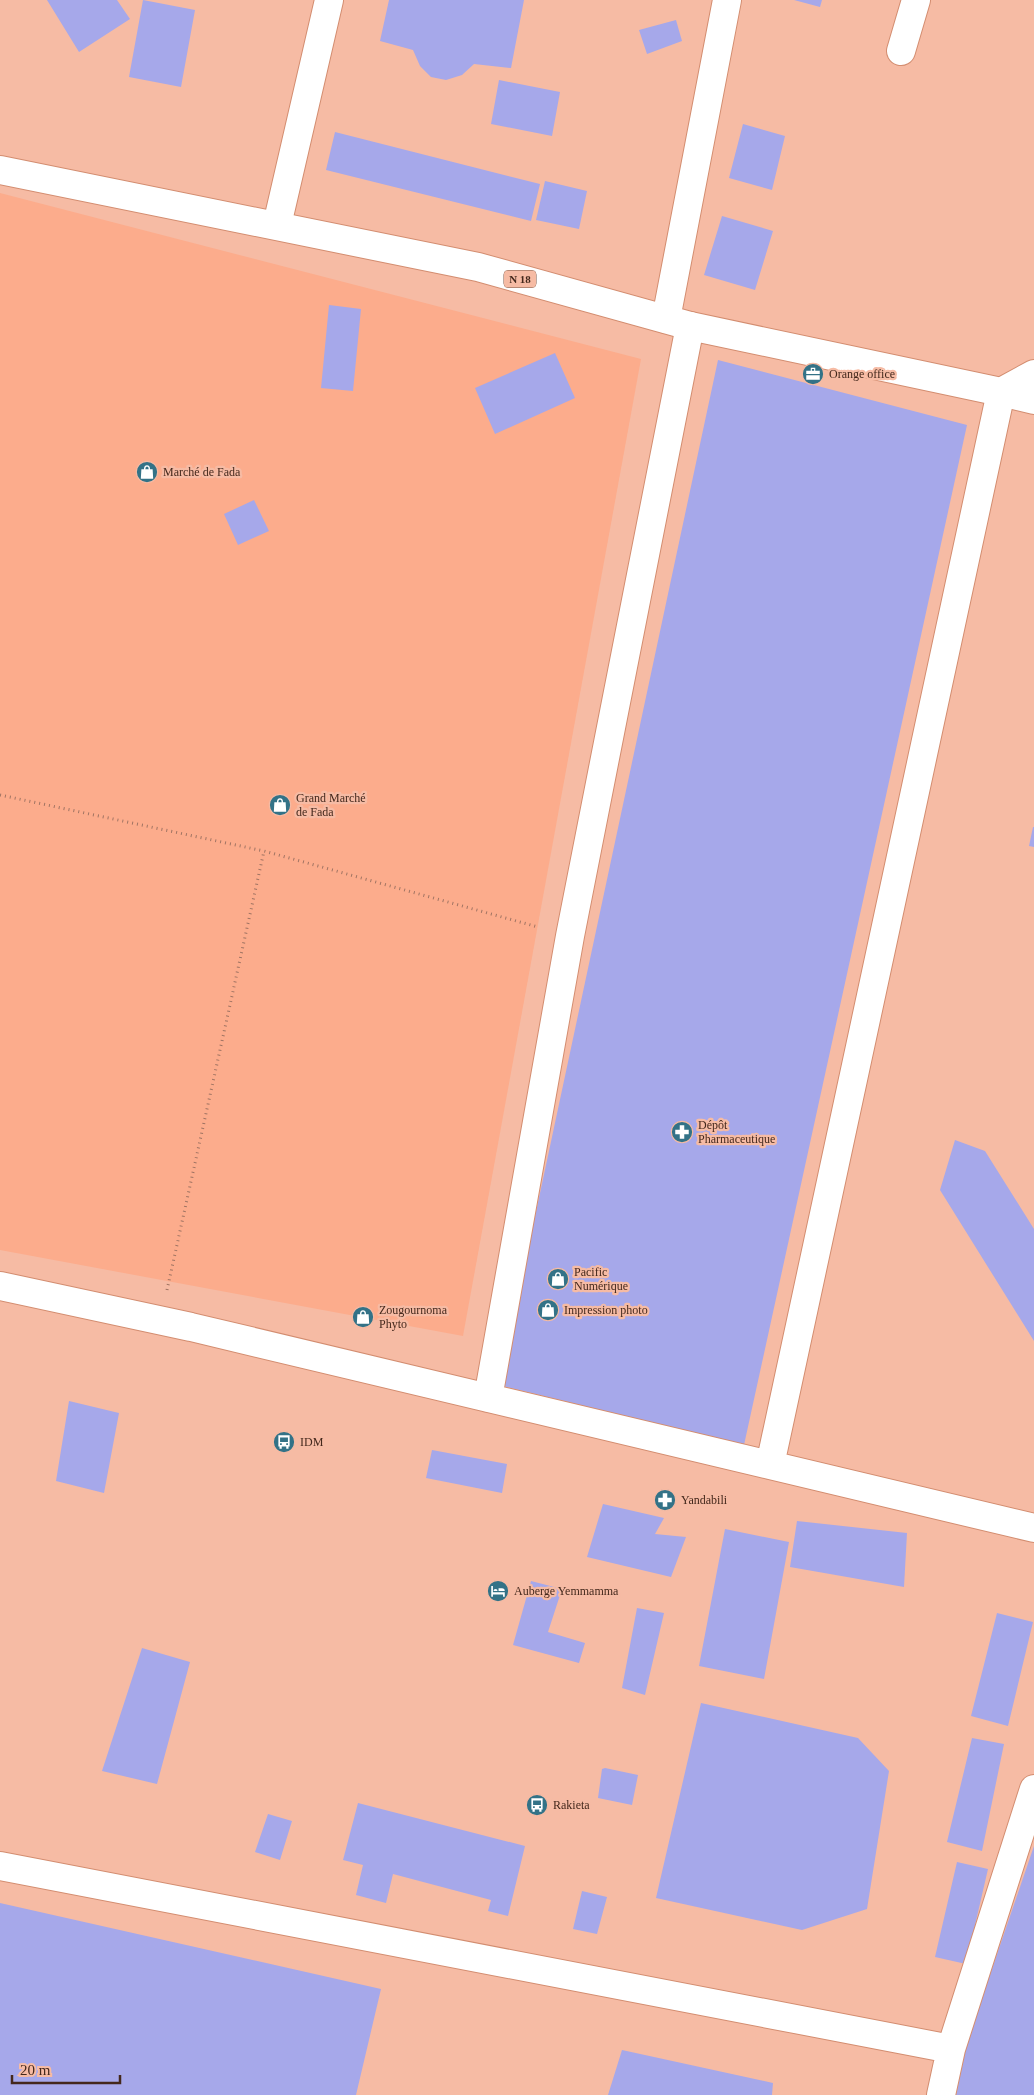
<svg xmlns="http://www.w3.org/2000/svg" width="1034" height="2095" font-family="Georgia,serif">
  <style>
    .built { fill: #fcac8c }
    .building { fill: #a6a8ea }
    .lines { fill: none; stroke-linecap: round; stroke-linejoin: round }
    .minor-casing { stroke: #d38d70; stroke-width: 30 }
    .major-casing { stroke: #d38d70; stroke-width: 30 }
    .path { stroke: #a07463; stroke-width: 3; stroke-dasharray: 1 4; stroke-linecap: butt }
    .minor { stroke: #fff; stroke-width: 28 }
    .major { stroke: #fff; stroke-width: 28 }
    .labels { text-anchor: middle; dominant-baseline: central; stroke-width: 4.5; stroke-linejoin: round; paint-order: stroke }
    .shield { fill: #f6bba4; stroke: #795445; stroke-width: 1 }
    .shield-label { font-size: 11px; font-weight: bold; fill: #44281c }
    .poi-label { font-size: 12px; fill: #44281c; stroke: #f6bba4; text-anchor: start }
  </style>
  <rect width="100%" height="100%" fill="#f6bba4"/>
  <path class="built" d="M0,193L641,359L463,1336L0,1250Z"/>
  <path class="building" d="M47,0H117L130,19L79,52Z
    M143,0L195,10L181,87L129,77Z
    M389,0H524L511,68L474,64L462,75L446,80L431,77L420,66L413,50L380,41Z
    M794,0H822L820,7Z
    M676,20L682,41L647,54L639,30Z
    M499,80L560,92L552,136L491,124Z
    M743,124L785,136L772,190L729,178Z
    M335,132L540,184L531,221L326,170Z
    M545,181L587,191L579,229L536,220Z
    M722,216L773,231L755,290L704,275Z
    M329,305L361,309L353,391L321,388Z
    M555,353L575,398L495,434L475,388Z
    M718,360L967,425L744,1445L499,1385Z
    M254,500L269,531L238,545L224,514Z
    M1033,827H1034V847L1029,846Z
    M955,1140L985,1151L1034,1229V1341L940,1190Z
    M69,1401L119,1413L104,1493L56,1481Z
    M432,1450L507,1464L502,1493L426,1478Z
    M603,1504L664,1518L655,1534L686,1537L671,1577L587,1557Z
    M797,1521L907,1533L904,1587L790,1567Z
    M725,1529L789,1542L764,1679L699,1666Z
    M531,1581L562,1589L548,1632L585,1643L579,1663L513,1645Z
    M637,1608L664,1613L645,1695L622,1688Z
    M997,1613L1033,1622L1008,1726L971,1716Z
    M142,1648L190,1662L157,1784L102,1771Z
    M701,1703L858,1738L889,1771L867,1909L802,1930L656,1898Z
    M972,1738L1004,1744L982,1851L947,1842Z
    M605,1768L638,1775L632,1805L598,1798L602,1769Z
    M358,1803L525,1846L508,1916L488,1911L491,1900L393,1874L386,1903L356,1895L363,1865L343,1860Z
    M268,1814L292,1821L280,1860L255,1852Z
    M1034,1846V2095H956L968,2039Z
    M957,1862L988,1869L966,1964L935,1957Z
    M582,1891L607,1897L597,1934L573,1929Z
    M0,1903L381,1989L356,2095H0Z
    M622,2050L773,2083L772,2095H608Z"/>
  <g class="lines">
    <g class="minor-casing">
      <path id="minor" d="M901,51L916,0
        M277,225L329,0
        M666,319L727,0
        M0,1286L191,1327L1034,1528
        M488,1398L570,936L690,326
        M770,1465L1001,392L1034,400
        M0,1866L951,2049
        M941,2095L951,2049L1034,1789"/>
    </g>
    <g class="major-casing">
      <path id="major" d="M0,170L478,267L690,326L1001,392L1034,374"/>
    </g>
    <path class="path" d="M0,795L264,851
      M167,1290L264,851L538,927"/>
    <use href="#minor" class="minor"/>
    <use href="#major" class="major"/>
  </g>
  <defs>
    <g id="office-disc" transform="scale(1.125)"><circle r="9.5" fill="#337287" stroke="#f6bba4"/><path d="M-6-3h4V-5.5h4V-3h4V5H-6ZM-1-4.5V-3h2v-1.5ZM-6 0V1H6V0Z" fill="#fff"/></g>
    <g id="shop-disc" transform="scale(1.125)"><circle r="9.5" fill="#337287" stroke="#f6bba4"/><path d="M-5-2.5h2.3a2.7 3.5 0 0 1 5.4 0H5L5.5 6h-11ZM-1.5-2.5h3a1.5 2.3 0 0 0-3 0Z" fill="#fff"/></g>
    <g id="pharmacy-disc" transform="scale(1.125)"><circle r="9.5" fill="#337287" stroke="#f6bba4"/><path d="M-2-6h4v4h4v4h-4v4h-4v-4h-4v-4h4Z" fill="#fff"/></g>
    <g id="bus-disc" transform="scale(1.125)"><circle r="9.5" fill="#337287" stroke="#f6bba4"/><path d="M-5-6H5V4H4V6H2V4H-2V6H-4V4H-5ZM-3.5-4V0h7V-4ZM-3.5 1.2v1.5H-2V1.2ZM2 1.2v1.5H3.5V1.2Z" fill="#fff"/></g>
    <g id="hotel-disc" transform="scale(1.125)"><circle r="9.5" fill="#337287" stroke="#f6bba4"/><path d="M-6-4.5h1.5V1H6V5H4.5V3h-9V5H-6ZM-4 0a1.8 1.8 0 1 1 3.6 0ZM.5 0V-2.5h3Q6-2.5 6 0Z" fill="#fff"/></g>
  </defs>
  <g fill-rule="evenodd">
    <use href="#office-disc" x="813" y="374"/>
    <use href="#shop-disc" x="147" y="472"/>
    <use href="#shop-disc" x="280" y="805"/>
    <use href="#pharmacy-disc" x="682" y="1132"/>
    <use href="#shop-disc" x="558" y="1279"/>
    <use href="#shop-disc" x="548" y="1310"/>
    <use href="#shop-disc" x="363" y="1317"/>
    <use href="#bus-disc" x="284" y="1442"/>
    <use href="#pharmacy-disc" x="665" y="1500"/>
    <use href="#hotel-disc" x="498" y="1591"/>
    <use href="#bus-disc" x="537" y="1805"/>
  </g>
  <g class="labels">
    <rect class="shield" x="504" y="270.5" width="32" height="17" rx="4"/>
    <g class="shield-label">
      <text x="520" y="279">N 18</text>
    </g>
    <g class="poi-label">
      <text x="829" y="374">Orange office</text>
      <text x="163" y="472">Marché de Fada</text>
      <text x="296" y="798">Grand Marché<tspan x="296" dy="14">de Fada</tspan></text>
      <text x="698" y="1125">Dépôt<tspan x="698" dy="14">Pharmaceutique</tspan></text>
      <text x="574" y="1272">Pacific<tspan x="574" dy="14">Numérique</tspan></text>
      <text x="379" y="1310">Zougournoma<tspan x="379" dy="14">Phyto</tspan></text>
      <text x="564" y="1310">Impression photo</text>
      <text x="300" y="1442">IDM</text>
      <text x="681" y="1500">Yandabili</text>
      <text x="514" y="1591">Auberge Yemmamma</text>
      <text x="553" y="1805">Rakieta</text>
    </g>
  </g>
  <path d="M12 2075v8h108v-8" fill="none" stroke="#44281c" stroke-width="2.5"/>
  <text x="20" y="2075" font-size="15" fill="#44281c" stroke="#f6bba4" stroke-width="4" paint-order="stroke">20 m</text>
</svg>
